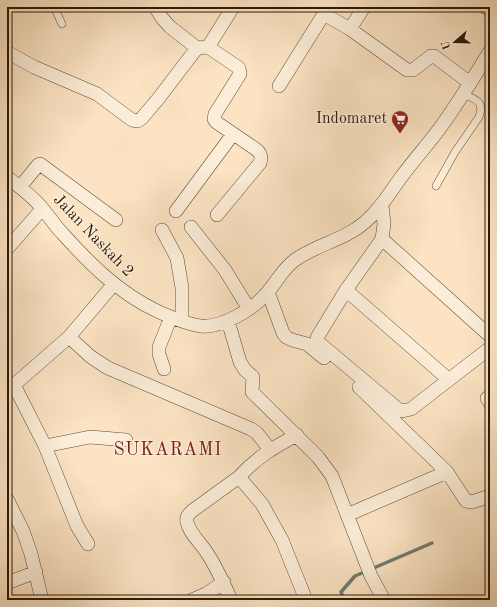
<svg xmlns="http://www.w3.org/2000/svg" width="497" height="607" font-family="'Old Standard TT',serif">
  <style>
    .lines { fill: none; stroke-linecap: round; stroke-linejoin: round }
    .stream { stroke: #707b71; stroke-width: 3.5 }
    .lane-casing { stroke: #5e4c34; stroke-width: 8 }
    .street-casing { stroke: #5e4c34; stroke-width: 14 }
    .lane { stroke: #fcedd8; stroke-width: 7 }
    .street { stroke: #fcedd8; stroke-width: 13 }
    .labels { text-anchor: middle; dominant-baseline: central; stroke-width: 3; stroke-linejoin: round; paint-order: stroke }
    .poi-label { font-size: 16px; fill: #2a1905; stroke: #fcedd8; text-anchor: end }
    .street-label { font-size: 16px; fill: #2a1905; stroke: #fcedd8 }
    .quarter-label { font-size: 18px; letter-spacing: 1px; fill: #7a1f14; stroke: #fcedd8 }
  </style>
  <rect width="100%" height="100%" fill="#fbe3c3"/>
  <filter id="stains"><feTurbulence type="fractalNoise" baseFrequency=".005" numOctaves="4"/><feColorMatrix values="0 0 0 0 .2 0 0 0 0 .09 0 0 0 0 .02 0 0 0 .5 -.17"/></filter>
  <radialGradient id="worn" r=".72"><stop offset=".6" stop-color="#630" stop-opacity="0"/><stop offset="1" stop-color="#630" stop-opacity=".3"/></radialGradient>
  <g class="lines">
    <path class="stream" d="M344,600L341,592L355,576L432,543"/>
    <g class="lane-casing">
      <path id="lane" d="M54,7L62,24
        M436,186L455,152L479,117C485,101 475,99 463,94"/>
    </g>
    <g class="street-casing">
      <path id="street" d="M155,7L162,18L170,27L197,48L208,47L239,68L240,74L215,114L214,119L216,122L257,150C261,154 262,157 260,163L217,215
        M485,7L490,10
        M7,8L8,7
        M350,29L407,70H413L431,56H434L470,83
        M208,47L233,7
        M7,52L34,67L97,94L132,120L138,121L142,118L158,99L197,48
        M279,86L322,17L327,16L350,29L364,7
        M7,177C20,187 32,196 42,208C49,216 55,226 63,234C91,265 119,293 157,311C170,317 186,324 201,326C221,328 252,310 265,295C276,284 282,269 295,260C317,244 345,240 365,222C381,209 390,192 402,176C416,157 432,140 445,121C461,98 476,74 490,51
        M20,187L38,165L40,164L116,220
        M382,205L384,224L382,239L490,336
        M176,211L233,134
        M191,227L225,270L249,309
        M162,230L177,258L182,288V321
        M382,239L346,290L318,336L317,338L318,342L398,409L402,411L411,409L490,348
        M7,249L42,209
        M346,290L448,379
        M268,292L283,333L286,337L292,340L307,344L324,358
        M228,321L240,362L245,370L253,377L252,392L318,457L332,476L371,576L384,600
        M69,337L91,357L108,368L251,429L257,433L270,450
        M164,369L159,354V347L171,317
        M14,385L45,446L77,526L88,544
        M359,387L447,472L466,501L472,502L490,496
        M7,391L69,337L113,285
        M487,398L490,403
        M297,435C274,447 256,458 239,477L262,504L282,540L306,600
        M45,446L90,437L126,440
        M7,499L23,531L31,554L42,600
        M347,515L447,472
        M7,583L36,572
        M192,600L206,594L224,582
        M231,600C224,584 217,568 207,553C201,543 189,533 187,522C186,517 188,515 192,511L239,477"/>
    </g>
    <use href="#lane" class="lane"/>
    <use href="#street" class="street"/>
  </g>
  <defs>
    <g id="supermarket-pin" transform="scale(0.9)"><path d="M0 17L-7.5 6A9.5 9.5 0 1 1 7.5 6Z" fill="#8f2418" stroke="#fcedd8"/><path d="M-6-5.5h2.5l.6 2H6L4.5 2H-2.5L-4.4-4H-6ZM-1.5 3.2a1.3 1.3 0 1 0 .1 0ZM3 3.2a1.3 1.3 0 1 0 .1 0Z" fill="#fff"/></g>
  </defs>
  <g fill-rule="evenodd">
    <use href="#supermarket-pin" x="400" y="119"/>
  </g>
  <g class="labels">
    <g class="poi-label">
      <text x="387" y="119">Indomaret</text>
    </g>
    <g class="street-label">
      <text transform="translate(93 236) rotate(46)">Jalan Naskah 2</text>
    </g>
    <g class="quarter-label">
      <text x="168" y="450">SUKARAMI</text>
    </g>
  </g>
  <rect width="497" height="607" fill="none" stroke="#fbe3c3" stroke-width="24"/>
  <rect x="8" y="8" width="481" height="591" fill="none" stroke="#2a1905" stroke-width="2"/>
  <rect x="12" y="12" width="473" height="583" fill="none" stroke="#2a1905"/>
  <g transform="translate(455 42) rotate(250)" stroke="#fcedd8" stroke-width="3" paint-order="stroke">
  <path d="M0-3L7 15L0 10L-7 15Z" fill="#2a1905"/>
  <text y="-6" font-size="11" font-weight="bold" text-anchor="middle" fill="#2a1905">U</text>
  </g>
  <rect width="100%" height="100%" filter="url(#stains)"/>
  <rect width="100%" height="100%" fill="url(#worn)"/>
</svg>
